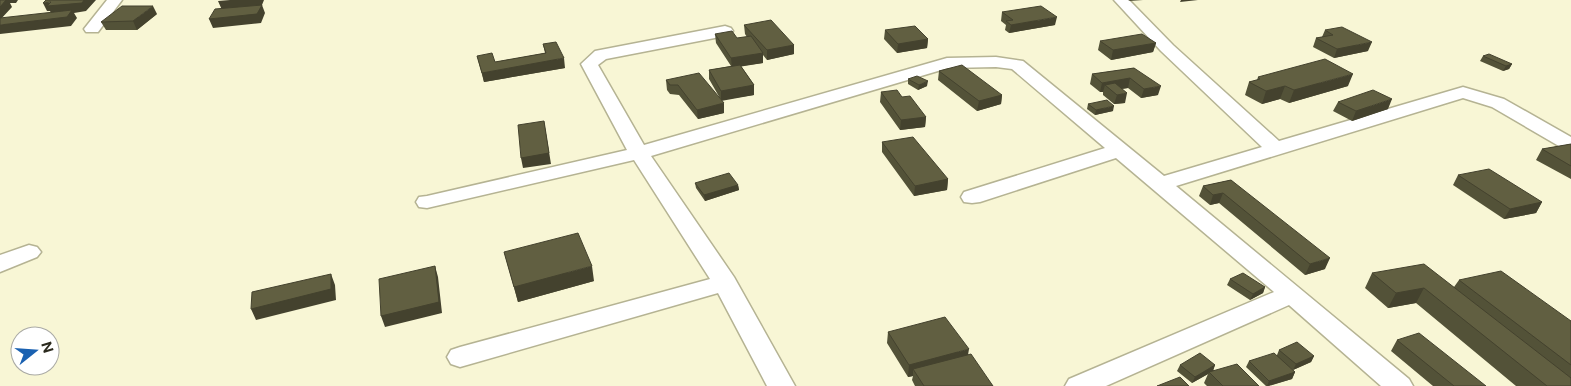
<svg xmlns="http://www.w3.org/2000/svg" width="1571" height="386" font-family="'Public Sans',sans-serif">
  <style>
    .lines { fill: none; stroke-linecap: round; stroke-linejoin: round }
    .minor-casing { stroke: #b5b393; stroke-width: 3 }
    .minor { fill: #fff; fill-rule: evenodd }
    .wall { fill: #535238 }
    .shaded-wall { fill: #44422e }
    .building { fill: #615f41; stroke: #44422e }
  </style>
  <rect width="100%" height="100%" fill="#f8f6d5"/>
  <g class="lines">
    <g class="minor-casing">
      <path id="minor" d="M107,0H122L98,32H86L84,29Z
        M1114,0H1129L1173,45L1279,141L1463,87L1504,99L1571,137V151L1564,149L1492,107L1463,98L1176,186L1409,379L1413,386H1381L1289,305L1106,386H1065L1069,379L1274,292L1116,158L980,202L972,203L964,202L961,197L964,192L1105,148L1012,69L996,67L948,68L651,156L734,277L795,386H767L718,293L460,367L451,364L447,357L451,350L460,347L710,279L634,160L427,208L419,207L416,202L419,197L427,196L627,150L581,64L595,51L725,26L731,28L733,31L731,34L725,36L606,59L598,65L644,145L947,58L996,57L1023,61L1164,176L1262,147L1161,51Z
        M29,245L37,247L41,252L37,257L0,272V255Z"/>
    </g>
    <use href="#minor" class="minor"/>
  </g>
  <path class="wall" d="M1128,0H1143L1130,1Z
    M1002,12L1055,25L1009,33L1005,30L1006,25L1001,21Z
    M157,14L137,30H106L101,22Z
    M744,25L794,45V54L767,60L763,55V63L741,66L754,85V95L721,100L724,113L698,119L679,95L670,94L667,90L666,80L721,100L709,79V70L731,66L716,43L715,34L737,38L747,37L745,34Z
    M885,30L928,39L927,48L897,53L884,39Z
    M1325,30L1368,51L1334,58L1313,47L1316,38L1322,37Z
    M1100,41L1156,43L1153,52L1111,60L1098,50Z
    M543,44L565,68L484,82L477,56L495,62L545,53Z
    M1483,56L1512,64L1509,69L1503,71L1480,61Z
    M1134,68L1158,95L1141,98L1128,88L1122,89L1125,103L1114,104L1103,95V92H1100L1090,84L1092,74Z
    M939,71L1002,95L1001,104L977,111L938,80Z
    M1258,77L1348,86L1289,103L1280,99L1262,104L1245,95L1249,82L1257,80Z
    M908,79L927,86L918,90L908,84Z
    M881,92L902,97L926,117L925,127L900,130L880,102Z
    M1338,102L1388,109L1352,121L1333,111Z
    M1088,104L1113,111L1095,115L1087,109Z
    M882,142L948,179L947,190L914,196L882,152Z
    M1571,144V179L1536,160L1542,149Z
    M1458,175L1542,202L1536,213L1504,219L1453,185Z
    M1231,180L1325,269L1305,275L1219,203L1210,205L1199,196L1203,186Z
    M695,183L738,185L739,190L705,201L696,188Z
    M504,252L594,281L518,302Z
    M1372,273L1454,287L1459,280L1571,321V386H1516L1416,303L1388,308L1365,288Z
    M1230,279L1265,287L1263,293L1250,300L1227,285Z
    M888,332L968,355L993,386H915L912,380L913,376L908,377L887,343Z
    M1397,340L1486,386H1433L1391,351Z
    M1279,350L1314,356L1311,362L1293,370L1288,366L1295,372L1292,379L1269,386H1266L1246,367L1249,361L1277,355Z
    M1180,365H1215L1213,370L1259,386H1207L1204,383L1208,374L1192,383L1177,371Z"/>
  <path class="shaded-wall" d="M0,0H18L16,3H10L12,7L0,20Z
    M84,0H96L86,11L74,13L77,18L71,26L0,34V25L52,15L50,11H47L43,3Z
    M230,0H264L262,5L265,13L261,23L213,28L209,19L222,10L218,1Z
    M1181,0H1198L1180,2Z
    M153,6L157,14L137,30L133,21Z
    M1057,17L1055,25L1009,33L1011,25Z
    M928,39L927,48L897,53L898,44Z
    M1372,42L1368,51L1334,58L1337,49Z
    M1156,43L1153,52L1111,60L1113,50Z
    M794,45V54L767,60V50Z
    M763,53V63L732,68L731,58Z
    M564,58L565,68L484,82L482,73Z
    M1512,64L1509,69L1503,71L1506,66Z
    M1353,74L1348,86L1289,103L1294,90Z
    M1130,78L1128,88L1111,90L1105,85L1103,92H1100L1102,83Z
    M928,81L927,86L918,90L919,85Z
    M754,85V95L721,101V91Z
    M1161,86L1158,95L1141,98L1144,89Z
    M1285,86L1280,99L1262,104L1266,91Z
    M1127,93L1125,103L1114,104L1117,95Z
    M1002,95L1001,104L977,111L979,101Z
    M1392,99L1388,109L1352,121L1356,111Z
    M724,103V113L698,119L697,110Z
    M1114,106L1113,111L1095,115L1096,110Z
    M926,117L925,127L900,130L901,120Z
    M544,121L551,164L523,168L521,158Z
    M948,179L947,190L914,196L915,186Z
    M738,185L739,190L705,201L704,195Z
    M1223,193L1219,203L1210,205L1213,195Z
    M1542,202L1536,213L1504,219L1510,209Z
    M1330,258L1325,269L1305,275L1310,264Z
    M435,266L438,277L442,313L385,327L381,316Z
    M592,266L594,281L518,302L514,287Z
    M331,274L335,285L336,300L256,320L251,309Z
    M1265,287L1263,293L1250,300L1253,294Z
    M1424,288L1416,303L1388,308L1396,293Z
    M969,349L967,361L913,369V376L908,377L909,365Z
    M1314,356L1311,362L1293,370L1296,364Z
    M1215,365L1213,371L1209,372L1208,374L1192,383L1195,377Z
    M1295,372L1292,379L1267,386L1269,381Z"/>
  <path class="building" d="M0,0H6L0,7Z
    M46,0H84L82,3L47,6L51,2L43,3Z
    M262,5L257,14L209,19L215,9Z
    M122,6H153L133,21L101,22Z
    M1041,6L1057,17L1011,25L1006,21L1013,20L1002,12Z
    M72,10L67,17L0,25V18Z
    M771,20L794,45L767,50L744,25Z
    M915,26L928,39L898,44L885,30Z
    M1342,27L1372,42L1337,49L1316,38L1333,35L1325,30Z
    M732,31L737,38L751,36L763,53L731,58L715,34Z
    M1142,34L1156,43L1113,50L1100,41Z
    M556,42L564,58L482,73L477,56L492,53L495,62L546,53L543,44Z
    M1489,54L1512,64L1506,66L1483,56Z
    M1325,59L1353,74L1294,90L1285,86L1266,91L1249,82L1260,79L1258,77Z
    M740,65L754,85L721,91L709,70Z
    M962,65L1002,95L979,101L939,71Z
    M1134,68L1161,86L1144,89L1130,78L1102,83L1092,74Z
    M699,73L724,103L697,110L678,85H670L666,80Z
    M917,76L928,81L919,85L908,79Z
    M1115,83L1127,93L1117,95L1105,85Z
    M897,90L902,97L910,96L926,117L901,120L881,92Z
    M1373,90L1392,99L1356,111L1338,102Z
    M1107,100L1114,106L1096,110L1088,104Z
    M544,121L549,153L521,158L518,125Z
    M913,137L948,179L915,186L882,142Z
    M1571,144V166L1542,149Z
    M1489,169L1542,202L1510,209L1458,175Z
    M729,173L738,185L704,195L695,183Z
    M1231,180L1330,258L1310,264L1223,193L1213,195L1203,186Z
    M578,233L592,266L514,287L504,252Z
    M1424,264L1571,378V386H1547L1424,288L1396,293L1372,273Z
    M435,266L439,302L381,316L379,279Z
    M1501,271L1571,321V365L1459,280Z
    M1243,273L1265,287L1253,294L1230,279Z
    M331,274V289L251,309L252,292Z
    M945,317L969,349L909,365L888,332Z
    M1419,333L1486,386H1454L1397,340Z
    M1297,342L1314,356L1296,364L1279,350Z
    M1200,353L1215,365L1195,377L1180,365Z
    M1274,353L1295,372L1269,381L1249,361Z
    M971,354L993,386H924L913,369Z
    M1237,364L1259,386H1223L1209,372Z
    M1180,377L1189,386H1157Z"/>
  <g transform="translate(35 351) rotate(73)"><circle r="24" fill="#ffffff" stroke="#aaaaa5"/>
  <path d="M0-4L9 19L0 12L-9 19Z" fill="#1a61b1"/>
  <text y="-8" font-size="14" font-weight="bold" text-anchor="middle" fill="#2b2a1e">N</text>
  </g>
</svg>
